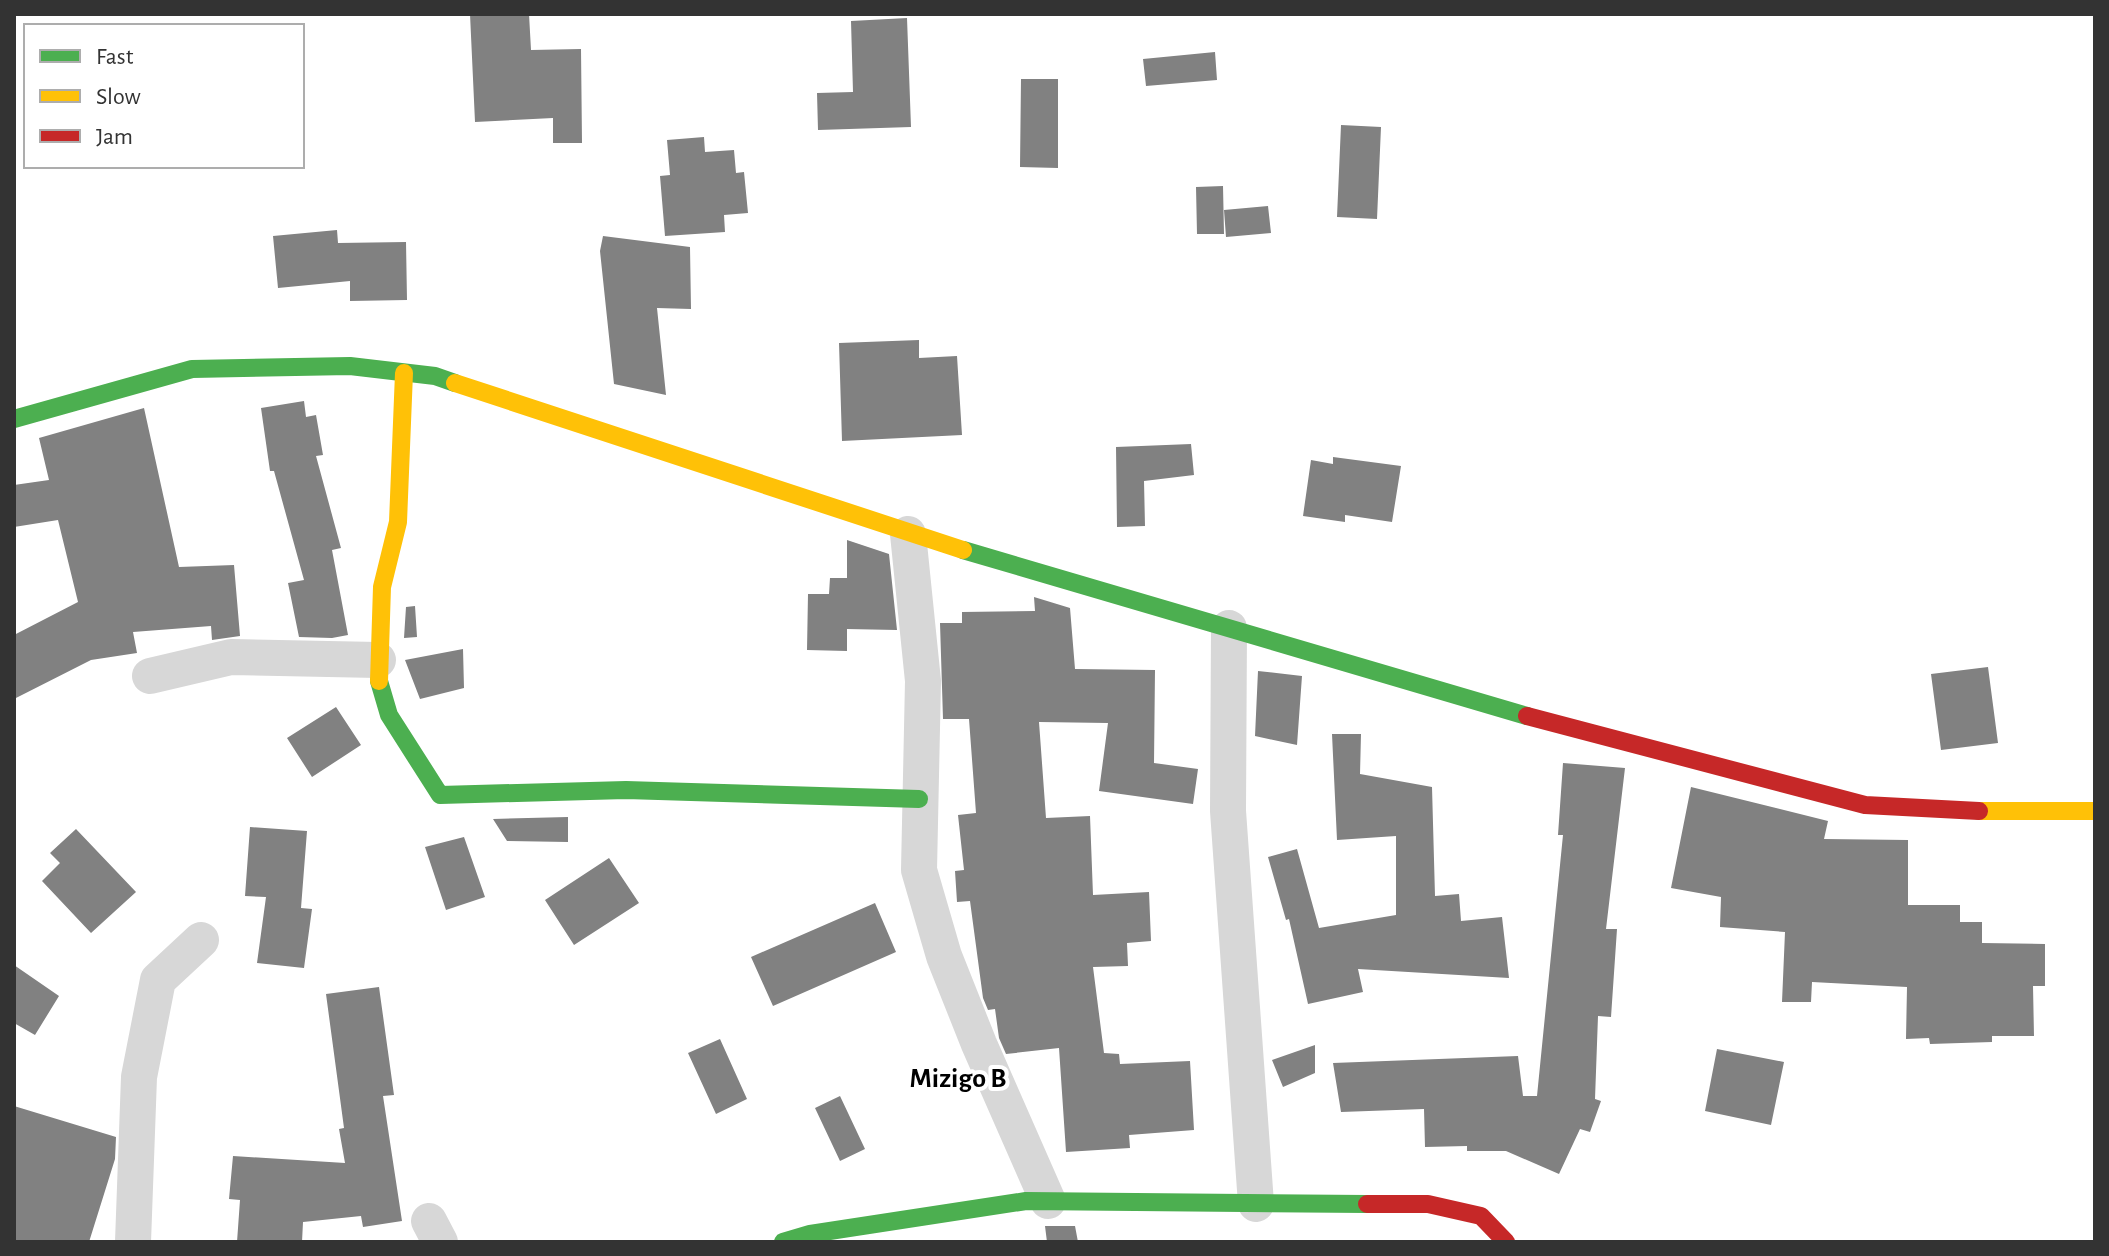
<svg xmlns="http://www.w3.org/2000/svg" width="2109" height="1256" font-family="'Alegreya Sans',sans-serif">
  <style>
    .building { fill: #818181 }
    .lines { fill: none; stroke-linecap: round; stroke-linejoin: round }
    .street { stroke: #d7d7d7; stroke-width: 36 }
    .fast { stroke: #4caf50; stroke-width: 18 }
    .slow { stroke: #ffc107; stroke-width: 18 }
    .jam { stroke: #c62828; stroke-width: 18 }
    .labels { text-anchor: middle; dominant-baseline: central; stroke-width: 8; stroke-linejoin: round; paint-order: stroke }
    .quarter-label { font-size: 28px; font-weight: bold; fill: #000; stroke: #fff }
  </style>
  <rect width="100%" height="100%" fill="#fff"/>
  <path class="building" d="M470,14H529L531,50L581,49L582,143H553V118L475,122Z
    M907,18L911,127L818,130L817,93L853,92L851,21Z
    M1215,52L1217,80L1146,86L1143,59Z
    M1021,79H1058V168L1020,167Z
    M1341,125L1381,127L1377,219L1337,217Z
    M704,137L705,152L734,150L736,173L744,172L748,213L724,215L725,232L665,236L660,176L670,175L667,140Z
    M1223,186L1224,234H1197L1196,187Z
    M1268,206L1271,233L1226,237L1224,210Z
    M337,230L338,243L406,242L407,300L350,301V281L278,288L273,236Z
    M603,236L690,247L691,309L657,308L666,395L614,384L600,251Z
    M919,340V358L957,356L962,435L842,441L839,343Z
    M304,401L306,417L316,415L323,455L316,456L341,548L332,550L348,635L332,638L299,637L288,583L304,580L274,471H270L261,408Z
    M144,408L179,567L234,565L240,636L212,640L211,626L133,632L137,653L91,660L14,699V635L78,602L58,520L14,527V485L49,480L39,438Z
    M1191,444L1194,475L1144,481L1145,526L1117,527L1116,447Z
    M1333,457L1401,466L1392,522L1345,515V522L1303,516L1311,460L1333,464Z
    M847,540L889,554L897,630L847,629V651L807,650L808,594H829L830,578H847Z
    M1034,597L1070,608L1075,669L1155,670L1154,763L1198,769L1193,804L1099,791L1108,723L1039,722L1046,818L1090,816L1093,895L1149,892L1151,941L1127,943L1128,966L1093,967L1104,1053L1119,1054L1120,1064L1190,1061L1194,1130L1129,1135L1130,1148L1066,1152L1059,1048L1006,1054L999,1038L995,1009L988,1010L983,998L970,901L957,902L955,871L964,870L958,815L976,813L969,719H943L940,623H962V612L1035,611Z
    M415,606L417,637L404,638L406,607Z
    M463,649L464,688L420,699L405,660Z
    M1988,667L1998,743L1941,750L1931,674Z
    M1258,671L1302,676L1297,745L1255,736Z
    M336,707L361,745L312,777L287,738Z
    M1332,734H1361L1360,774L1432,787L1435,896L1459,894L1461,921L1502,917L1509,978L1358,969L1363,992L1308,1004L1289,919L1286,920L1268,857L1297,849L1319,928L1396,915V836L1337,840Z
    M1563,763L1625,768L1606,929H1617L1611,1017L1598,1016L1595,1099L1601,1101L1590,1132L1580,1129L1559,1174L1506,1151H1467V1146L1425,1147L1424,1109L1341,1112L1333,1063L1518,1056L1523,1096H1537L1563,835H1558Z
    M1691,787L1828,821L1824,839L1908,840V905H1960V922H1982V943L2045,944V986H2033L2034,1036H1992V1042L1930,1044L1929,1038L1906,1039L1907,987L1812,982L1811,1002H1782L1785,932L1720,927L1721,897L1671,888Z
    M568,817V842L507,841L493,819Z
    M250,827L307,831L301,908L312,909L304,968L257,963L266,897L245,896Z
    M76,829L136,892L91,933L42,881L60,863L50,853Z
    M464,837L485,897L446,910L425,847Z
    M609,858L639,903L574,945L545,900Z
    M875,903L896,952L773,1006L751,957Z
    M14,965L59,996L35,1035L14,1023Z
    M379,987L394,1095L383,1096L402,1221L363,1227L361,1216L303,1222L302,1242H237L240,1200L229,1199L233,1156L345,1163L339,1129L344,1128L326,994Z
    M720,1039L747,1099L716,1114L688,1053Z
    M1315,1045V1073L1283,1087L1272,1060Z
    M1717,1049L1784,1062L1771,1125L1705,1111Z
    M840,1096L865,1149L840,1161L815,1108Z
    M14,1106L116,1137L115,1159L89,1242H14Z
    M1045,1226H1075L1078,1242H1047Z"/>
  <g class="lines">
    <path class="street" d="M908,534L923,681L919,870L944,956L979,1044L1048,1201
      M1229,628L1228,811L1256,1204
      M150,676L231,657L378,660
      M429,1221L440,1242
      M133,1242L139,1077L158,980L201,940"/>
    <path class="fast" d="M14,419L192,369L350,366L435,376L455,383
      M963,550L1527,716
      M379,681L389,715L440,795L626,790L919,799
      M783,1242L810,1234L1026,1201L1367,1204"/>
    <path class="slow" d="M455,383L963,550
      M379,681L382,587L398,522L404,373
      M1979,811H2095"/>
    <path class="jam" d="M1527,716L1865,805L1979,811
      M1367,1204H1428L1481,1216L1506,1242"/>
  </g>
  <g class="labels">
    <g class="quarter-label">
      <text x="958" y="1079">Mizigo B</text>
    </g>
  </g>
  <rect width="2109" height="1256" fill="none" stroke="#333333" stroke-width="32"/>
  <rect x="24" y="24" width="280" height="144" fill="#ffffff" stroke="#adadad" stroke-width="2"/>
  <rect x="40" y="50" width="40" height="12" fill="#4caf50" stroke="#adadad" stroke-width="2"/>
  <text x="96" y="64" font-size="24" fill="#333333">Fast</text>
  <rect x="40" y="90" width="40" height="12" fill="#ffc107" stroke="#adadad" stroke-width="2"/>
  <text x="96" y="104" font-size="24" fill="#333333">Slow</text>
  <rect x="40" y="130" width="40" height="12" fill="#c62828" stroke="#adadad" stroke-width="2"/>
  <text x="96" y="144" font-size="24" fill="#333333">Jam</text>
</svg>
